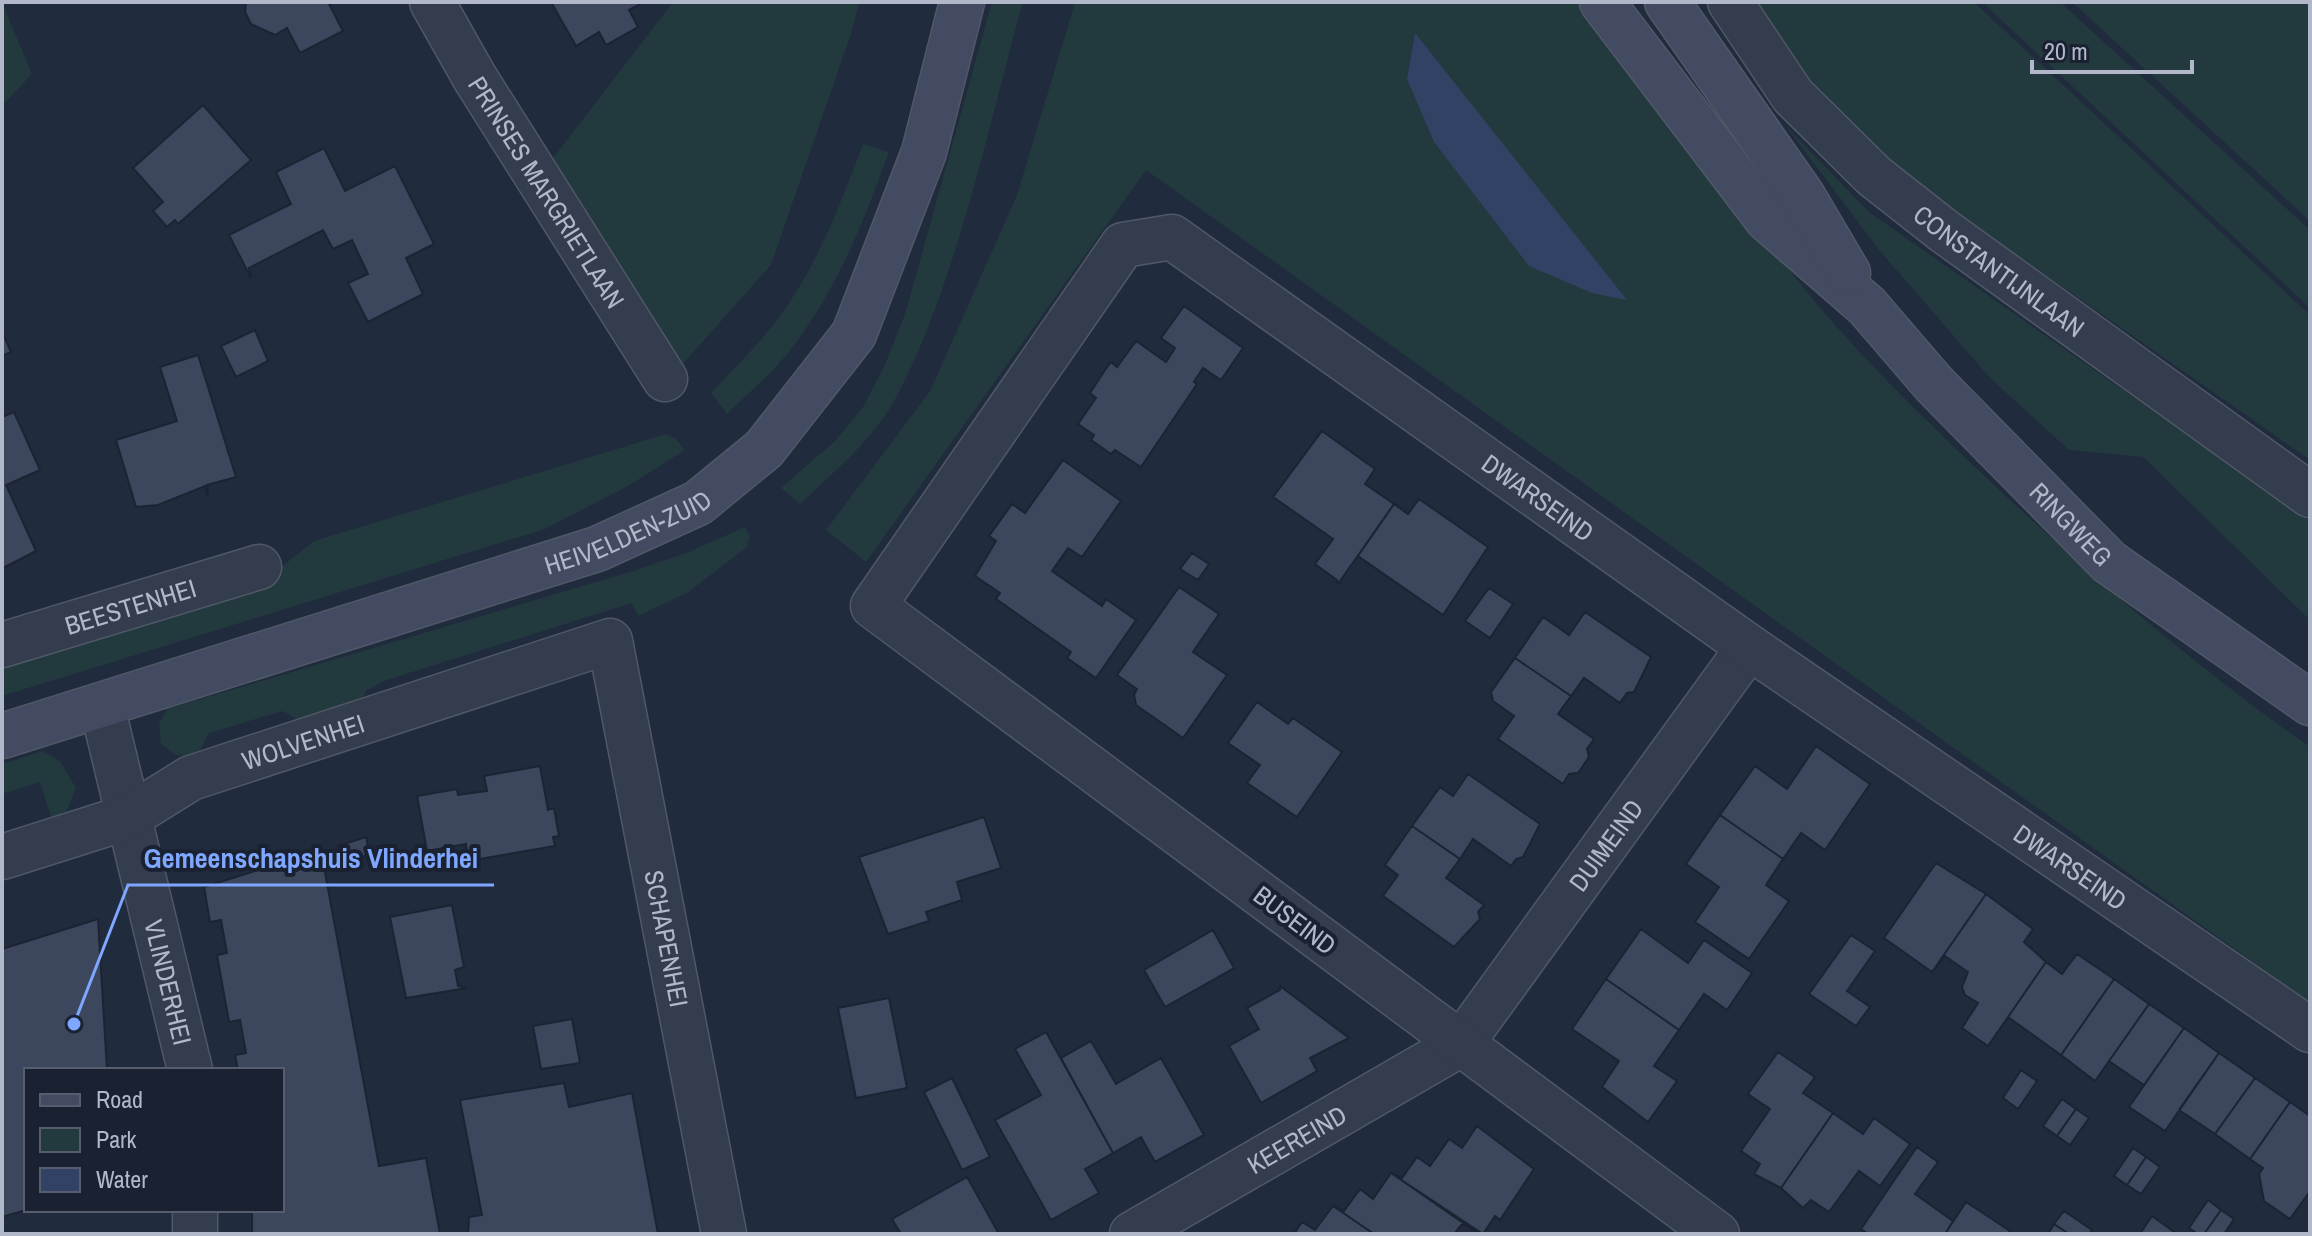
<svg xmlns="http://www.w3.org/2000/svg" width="2312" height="1236" font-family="'Archivo Narrow',sans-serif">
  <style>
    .green { fill: #22393e }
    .water { fill: #314264 }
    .building { fill: #3c475e; stroke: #1c2434; stroke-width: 2 }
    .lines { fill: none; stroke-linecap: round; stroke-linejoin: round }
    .street-casing { stroke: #505868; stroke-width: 47 }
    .secondary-casing { stroke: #505868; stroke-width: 47 }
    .street { stroke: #343d4d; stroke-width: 44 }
    .secondary { stroke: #424b61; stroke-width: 44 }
    .labels { text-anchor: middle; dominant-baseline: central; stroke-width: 8; stroke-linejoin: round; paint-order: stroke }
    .street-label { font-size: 26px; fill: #b0b8c9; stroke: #1a2232 }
    .leader { fill: none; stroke: #7fa7ff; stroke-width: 3 }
    .callout-dot { fill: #7fa7ff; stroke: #1a2232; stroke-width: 3 }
    .callout-label { font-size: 28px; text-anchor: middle; font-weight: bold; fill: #7fa7ff; stroke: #1a2232; stroke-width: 8; stroke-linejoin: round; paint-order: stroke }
  </style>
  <rect width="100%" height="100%" fill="#202b3d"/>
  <path class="green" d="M2,2L32,74L2,106Z
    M673,2H859L852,31L771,265L681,366L550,162Z
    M992,2H1023C988,127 957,281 897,396C875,438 834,472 800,504L781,488L835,441L863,407L884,367L905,314Z
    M1075,2H1595C1665,105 1738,208 1817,304C1871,368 1934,428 1994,485C2094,579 2198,669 2310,747V1003L1146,170L866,562L826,530L930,391L1017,195Z
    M1753,2H1974L2310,315V460L1901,174L1817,99Z
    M1982,2H2060L2310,230V308Z
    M2072,2H2310V221Z
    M1785,125L1869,212L2310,521V620L2143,457L2069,450L1991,379L1879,250Z
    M863,144L889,152C863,224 836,292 788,353C770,375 747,394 727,414L711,393C733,369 757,346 777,320C817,267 840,205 863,144Z
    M666,434L675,438L685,450L628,486L545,529L2,696V664L261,583L314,541Z
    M745,527L750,536L747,547L687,593L638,616L632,603L384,681L366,691L360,704L304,724L283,711L209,733L197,757L176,755L161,744L159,724L167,709L633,571L686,553Z
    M43,751L60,761L76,788L67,811L52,820L40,782L2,794V764Z"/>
  <path class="water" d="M1415,33L1627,300L1592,293L1529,266L1434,142L1407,79Z"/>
  <path class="building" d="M246,2H328L343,31L300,53L287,28L275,35L251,24L245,12Z
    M551,2H644L629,10L638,27L606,45L599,32L576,46Z
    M203,105L251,160L178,224L175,220L167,227L153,211L163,202L133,168Z
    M324,148L345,191L395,166L434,244L406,258L423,294L368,322L348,283L368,274L352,240L333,249L323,230L249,268L251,278L229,235L291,204L276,172Z
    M1184,306L1243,348L1221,380L1203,368L1194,382L1197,384L1141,467L1115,450L1111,454L1091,440L1094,435L1078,424L1096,398L1090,393L1105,370L1111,362L1117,367L1136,341L1166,362L1175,348L1161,338Z
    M255,330L268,361L236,377L221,346Z
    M2,331L11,352L2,356Z
    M198,355L236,477L207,485L208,497L205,486L158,505L136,507L116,440L177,421L160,367Z
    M14,412L40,470L6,485L36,551L3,568L2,417Z
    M1322,431L1375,469L1365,484L1394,504L1338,584L1337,580L1315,564L1333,539L1273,497Z
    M1063,460L1121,501L1082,557L1068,548L1052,571L1102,606L1106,599L1136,620L1096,678L1067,658L1071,652L996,599L1000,593L975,576L996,541L989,536L1012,504L1025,513Z
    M1419,499L1488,547L1443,615L1358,556L1394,504L1408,514Z
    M1192,553L1209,564L1198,580L1180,569Z
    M1179,587L1219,614L1193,652L1227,675L1183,738L1136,705L1134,695L1137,689L1117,675Z
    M1489,588L1513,604L1490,638L1465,621Z
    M1585,612L1651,657L1634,692L1627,693L1620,703L1584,678L1571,696L1515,658L1543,617L1569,635Z
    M1515,658L1571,696L1558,714L1594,739L1587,749L1589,757L1578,773L1569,774L1563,784L1498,739L1514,716L1493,701L1491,692Z
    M1257,702L1288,724L1293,718L1342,752L1297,817L1247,783L1260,765L1228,743Z
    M1816,746L1870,784L1825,850L1801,833L1783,859L1720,815L1755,766L1787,789Z
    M540,766L548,810L554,808L559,836L553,837L555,846L468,861L466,844L427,851L417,796L457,789L458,795L487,791L484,776Z
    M1468,774L1540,824L1523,857L1516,859L1511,866L1473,839L1460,859L1412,826L1440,787L1453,796Z
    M1720,815L1783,859L1766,885L1789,901L1749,959L1695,922L1719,887L1686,864Z
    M984,817L1001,868L957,882L962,900L926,912L929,921L888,934L859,857Z
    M1412,826L1460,859L1446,878L1484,905L1478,912L1480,919L1454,947L1383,896L1398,875L1385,865Z
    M366,837L370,855L341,861L338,846Z
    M322,856L379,1166L426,1158L440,1234H252V1210H282V1070H238L235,1055L246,1053L240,1020L229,1022L217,955L227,953L221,920L210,922L204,887L281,863Z
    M1936,863L1986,894L1932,972L1884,938Z
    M1986,894L2033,929L2024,942L2046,962L1988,1046L1962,1028L1978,1003L1965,995L1962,987L1968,972L1945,956L1932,972Z
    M452,905L464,967L455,970L458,986L467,988L406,998L390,917Z
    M98,919L107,1070H26V1210L2,1217V949Z
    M1641,929L1688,963L1704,940L1752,973L1727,1010L1704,994L1679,1030L1606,979Z
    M1213,930L1234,968L1165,1007L1144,970Z
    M1851,935L1875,951L1847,991L1870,1007L1856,1026L1809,994Z
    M2077,954L2114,979L2061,1055L2008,1017L2046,962L2062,974Z
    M1606,979L1679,1030L1654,1066L1677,1081L1648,1122L1602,1087L1619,1061L1572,1029Z
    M2114,979L2149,1004L2095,1081L2061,1055Z
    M1280,986L1349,1038L1310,1058L1317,1071L1261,1103L1229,1046L1259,1029L1247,1008L1280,990Z
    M889,998L907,1088L856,1098L838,1008Z
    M2149,1004L2184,1028L2144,1085L2109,1061Z
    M572,1019L580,1063L541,1069L533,1026Z
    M2184,1028L2219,1053L2165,1131L2129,1107Z
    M1046,1032L1113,1153L1085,1169L1099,1193L1051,1220L995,1120L1041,1095L1015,1049Z
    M1091,1041L1116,1084L1161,1058L1204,1135L1155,1162L1141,1137L1113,1153L1061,1058Z
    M1778,1052L1815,1077L1803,1093L1833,1113L1781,1188L1754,1174L1760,1164L1741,1151L1770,1109L1748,1094Z
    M2219,1053L2255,1078L2215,1134L2179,1110Z
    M2021,1070L2037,1081L2018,1109L2003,1098Z
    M952,1078L990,1157L962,1170L924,1092Z
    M2255,1078L2290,1102L2250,1159L2215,1134Z
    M564,1083L569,1107L632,1093L658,1234H468L469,1217L482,1215L460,1100Z
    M2062,1099L2076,1109L2057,1136L2043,1126Z
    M2290,1102L2310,1116V1191L2290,1219L2264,1201L2259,1174L2263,1168L2250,1159Z
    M2076,1109L2089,1118L2070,1145L2057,1136Z
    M1833,1113L1863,1134L1874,1118L1910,1144L1880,1186L1859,1171L1829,1212L1811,1200L1803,1208L1781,1188Z
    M1477,1126L1534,1169L1500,1220L1495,1216L1483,1234L1391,1173L1402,1178L1417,1157L1430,1166L1449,1139L1462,1148Z
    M1917,1147L1938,1162L1915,1194L1953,1221L1945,1234H1868L1861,1229Z
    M2133,1148L2146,1157L2127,1185L2114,1176Z
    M2146,1157L2160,1167L2141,1194L2127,1185Z
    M1391,1173L1479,1234L1462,1224L1454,1234H1374L1333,1206L1344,1211L1360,1189L1373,1199Z
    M967,1177L999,1234H901L892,1219Z
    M2208,1200L2221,1210L2204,1234H2198L2189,1228Z
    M1966,1202L2007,1229L2013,1234H1945Z
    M1333,1206L1374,1234H1294L1302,1222L1315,1230Z
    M2221,1210L2234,1219L2224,1234H2204Z
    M2064,1211L2092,1230L2089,1234H2069L2054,1224Z
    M2152,1216L2177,1234H2140Z
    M2054,1224L2069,1234H2048Z"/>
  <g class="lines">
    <g class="street-casing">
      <g id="street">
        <path id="s1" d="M432,2L475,78L665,379"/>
        <path id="s2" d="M1730,2L1793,96L1874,176L1944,231L2310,495"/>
        <path id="s3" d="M2,645L259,567"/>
        <path id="s4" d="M102,706L190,1070"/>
        <path id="s5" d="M2,857L128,817L191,778L610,641L724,1234"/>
        <path d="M195,1210V1234"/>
        <path id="s6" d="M1132,1234L1461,1044L1749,647"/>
        <path id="s7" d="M1717,1234L873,606L1123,245L1172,237L1749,647L2310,1030"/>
      </g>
    </g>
    <g class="secondary-casing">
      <g id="secondary">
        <path id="s8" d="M1602,2L1767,219L1867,306L1934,384L2109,562L2310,703"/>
        <path d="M1667,2L1802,195L1848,273"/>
        <path id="s9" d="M2,736L597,549L698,503L764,449L854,334L924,152L962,2"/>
      </g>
    </g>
    <use href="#street" class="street"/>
    <use href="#secondary" class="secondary"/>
  </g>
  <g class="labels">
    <g class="street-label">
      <text stroke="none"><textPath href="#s1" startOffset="222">PRINSES MARGRIETLAAN</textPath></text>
      <text stroke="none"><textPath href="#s2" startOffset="384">CONSTANTIJNLAAN</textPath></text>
      <text stroke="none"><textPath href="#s7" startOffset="1990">DWARSEIND</textPath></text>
      <text stroke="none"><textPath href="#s8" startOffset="704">RINGWEG</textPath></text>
      <text stroke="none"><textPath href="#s9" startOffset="658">HEIVELDEN-ZUID</textPath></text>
      <text stroke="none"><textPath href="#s3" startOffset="134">BEESTENHEI</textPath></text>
      <text stroke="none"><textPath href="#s5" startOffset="324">WOLVENHEI</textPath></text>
      <text stroke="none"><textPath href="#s6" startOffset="626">DUIMEIND</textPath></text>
      <text stroke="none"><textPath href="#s7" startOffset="2638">DWARSEIND</textPath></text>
      <text transform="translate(1295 920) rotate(37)">BUSEIND</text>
      <text stroke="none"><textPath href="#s5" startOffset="950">SCHAPENHEI</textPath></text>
      <text stroke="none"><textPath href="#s4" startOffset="284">VLINDERHEI</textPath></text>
      <text stroke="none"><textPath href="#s6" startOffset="190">KEEREIND</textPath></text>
    </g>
  </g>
  <path class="leader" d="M74 1024L128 885H494"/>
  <circle class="callout-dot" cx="74" cy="1024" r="8"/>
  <g class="callout-label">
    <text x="311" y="868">Gemeenschapshuis Vlinderhei</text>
  </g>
  <rect width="2312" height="1236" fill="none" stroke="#b0b8c9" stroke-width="8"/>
  <rect x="24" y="1068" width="260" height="144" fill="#1a2232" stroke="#565e6e" stroke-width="2"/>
  <rect x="40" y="1094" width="40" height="12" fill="#424b61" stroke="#565e6e" stroke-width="2"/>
  <text x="96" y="1108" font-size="24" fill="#b0b8c9">Road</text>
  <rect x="40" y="1128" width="40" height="24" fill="#22393e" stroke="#565e6e" stroke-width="2"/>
  <text x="96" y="1148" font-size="24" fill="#b0b8c9">Park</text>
  <rect x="40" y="1168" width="40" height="24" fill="#314264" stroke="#565e6e" stroke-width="2"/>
  <text x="96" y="1188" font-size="24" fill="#b0b8c9">Water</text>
  <path d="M2032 60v12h160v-12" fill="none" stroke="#b0b8c9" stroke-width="4"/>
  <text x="2044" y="60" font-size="24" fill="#b0b8c9" stroke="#1a2232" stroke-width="6" paint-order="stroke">20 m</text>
</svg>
